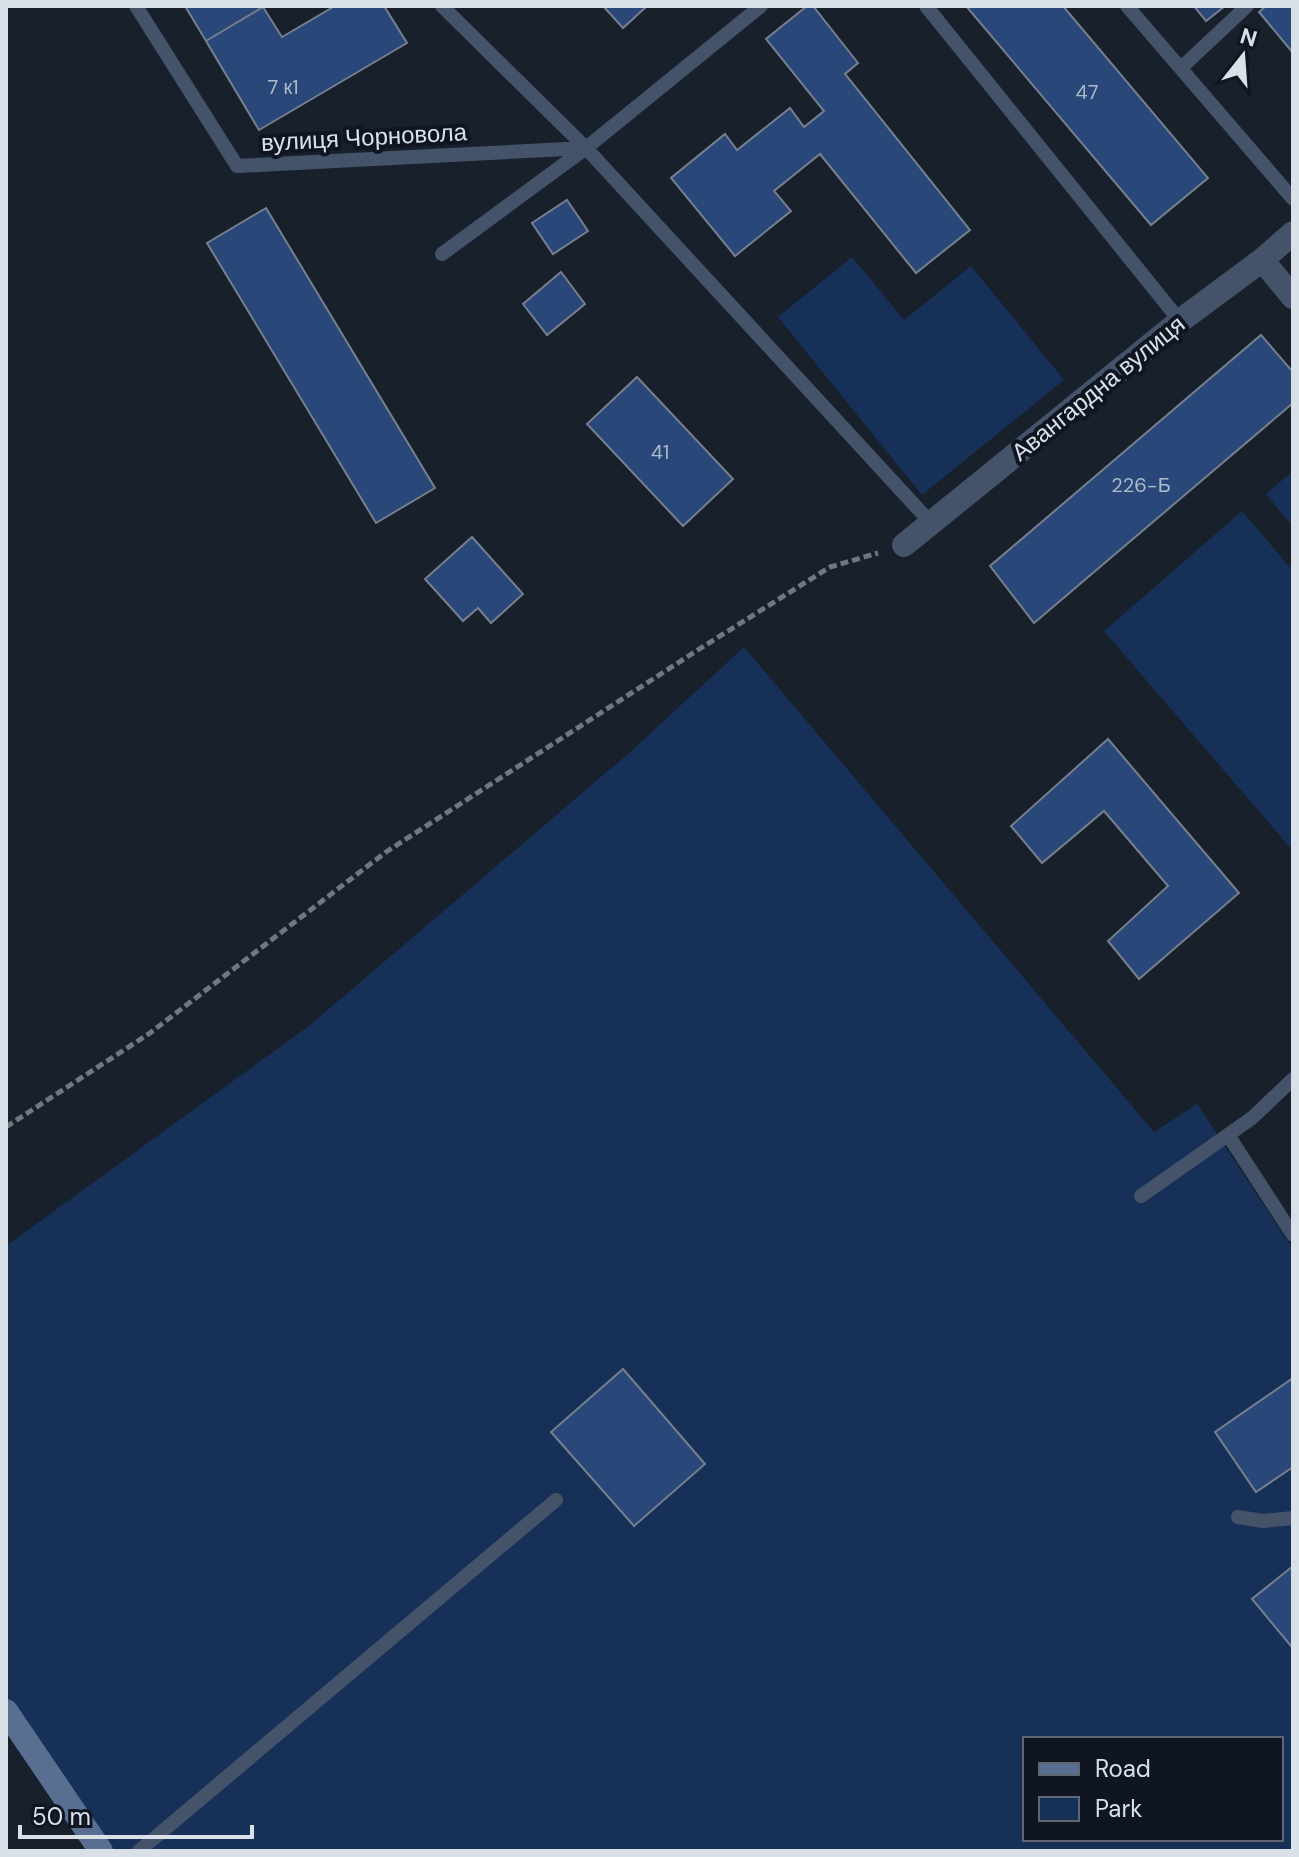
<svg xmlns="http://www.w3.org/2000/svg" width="1299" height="1857" font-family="'DM Sans',sans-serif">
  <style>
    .green { fill: #173058; fill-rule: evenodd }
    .building { fill: #294778; stroke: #767f8d; stroke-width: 2 }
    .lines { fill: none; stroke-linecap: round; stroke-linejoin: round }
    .path { stroke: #707781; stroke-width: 5; stroke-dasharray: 8 4; stroke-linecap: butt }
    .lane { stroke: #445369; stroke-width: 14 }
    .street { stroke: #445369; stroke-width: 24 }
    .secondary { stroke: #596f92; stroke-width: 24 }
    .labels { text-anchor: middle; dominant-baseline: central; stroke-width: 8; stroke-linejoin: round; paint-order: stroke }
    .number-label { font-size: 20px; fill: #aebacc }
    .street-label { font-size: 24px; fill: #dae0e8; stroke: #0f1621 }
  </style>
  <rect width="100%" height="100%" fill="#18202b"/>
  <path class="green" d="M852,257L904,320L971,266L1064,380L922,495L778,317Z
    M1293,471V527L1266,494Z
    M1242,511L1293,571V851L1104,631Z
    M744,647L1154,1132L1197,1104L1293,1249V1851H90L6,1727V1246L310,1025L629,753ZM1025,1739H1281V1839H1025Z"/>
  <path class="building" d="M185,6H263V7L206,41Z
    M335,6H384L407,43L259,130L206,41L263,7L282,37Z
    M603,6H647L623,28Z
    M807,6H813L858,63L845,74L970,230L916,273L820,154L774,191L791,211L735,256L671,178L725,134L737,150L790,108L804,127L824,111L766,39Z
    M966,6H1063L1208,178L1151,225Z
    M1194,6H1225L1206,21Z
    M1266,6H1293V53L1259,12Z
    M567,200L588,231L553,254L532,223Z
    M266,208L435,488L376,523L207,243Z
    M561,272L585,304L547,335L523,304Z
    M1261,335L1293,372V403L1034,623L990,566Z
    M637,377L733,479L683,526L587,424Z
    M472,537L523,594L491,623L478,608L463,621L425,579Z
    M1108,739L1239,893L1139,979L1108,941L1168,886L1104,811L1042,863L1011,826Z
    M623,1369L705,1464L634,1526L551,1432Z
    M1293,1378V1467L1256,1492L1215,1432Z
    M1293,1566V1645L1291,1646L1252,1599Z"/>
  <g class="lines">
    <path class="path" d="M6,1127L150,1033L386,852L704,646L830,567L878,553"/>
    <path class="lane" d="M136,6L237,166L586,148
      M442,6L586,148L932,524
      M926,6L1180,321
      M1127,6L1293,199
      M1181,68L1247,6
      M442,254L586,148L761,6
      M1228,1135L1293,1235
      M1141,1196L1252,1118L1293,1079
      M1238,1517L1263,1521L1293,1518
      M139,1851L556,1500"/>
    <path class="street" d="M1262,260L1293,297
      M904,545L1180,321L1262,260L1293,233"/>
    <path class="secondary" d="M6,1711L101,1851"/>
  </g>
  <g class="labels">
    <g class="number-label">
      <text x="283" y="87">7 к1</text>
      <text x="1087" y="92">47</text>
      <text x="660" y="452">41</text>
      <text x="1141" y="485">226-Б</text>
    </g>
    <g class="street-label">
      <text transform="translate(364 137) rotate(-3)">вулиця Чорновола</text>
      <text transform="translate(1098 388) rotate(-39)">Авангардна вулиця</text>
    </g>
  </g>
  <rect width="1299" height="1857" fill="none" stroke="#dae0e8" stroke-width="16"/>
  <rect x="1023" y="1737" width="260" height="104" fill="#0f1621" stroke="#606771" stroke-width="2"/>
  <rect x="1039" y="1763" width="40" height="12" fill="#596f92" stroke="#606771" stroke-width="2"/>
  <text x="1095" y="1777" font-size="24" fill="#dae0e8">Road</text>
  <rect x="1039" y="1797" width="40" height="24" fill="#173058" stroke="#606771" stroke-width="2"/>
  <text x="1095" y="1817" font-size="24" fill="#dae0e8">Park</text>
  <g transform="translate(1243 56) rotate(17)" stroke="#0f1621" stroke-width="6" paint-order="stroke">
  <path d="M0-6L14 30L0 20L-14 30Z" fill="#dae0e8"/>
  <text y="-12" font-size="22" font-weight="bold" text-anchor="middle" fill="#dae0e8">N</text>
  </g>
  <path d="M20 1825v12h232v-12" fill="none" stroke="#dae0e8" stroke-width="4"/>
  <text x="32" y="1825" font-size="24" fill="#dae0e8" stroke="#0f1621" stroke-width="6" paint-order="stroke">50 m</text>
</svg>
